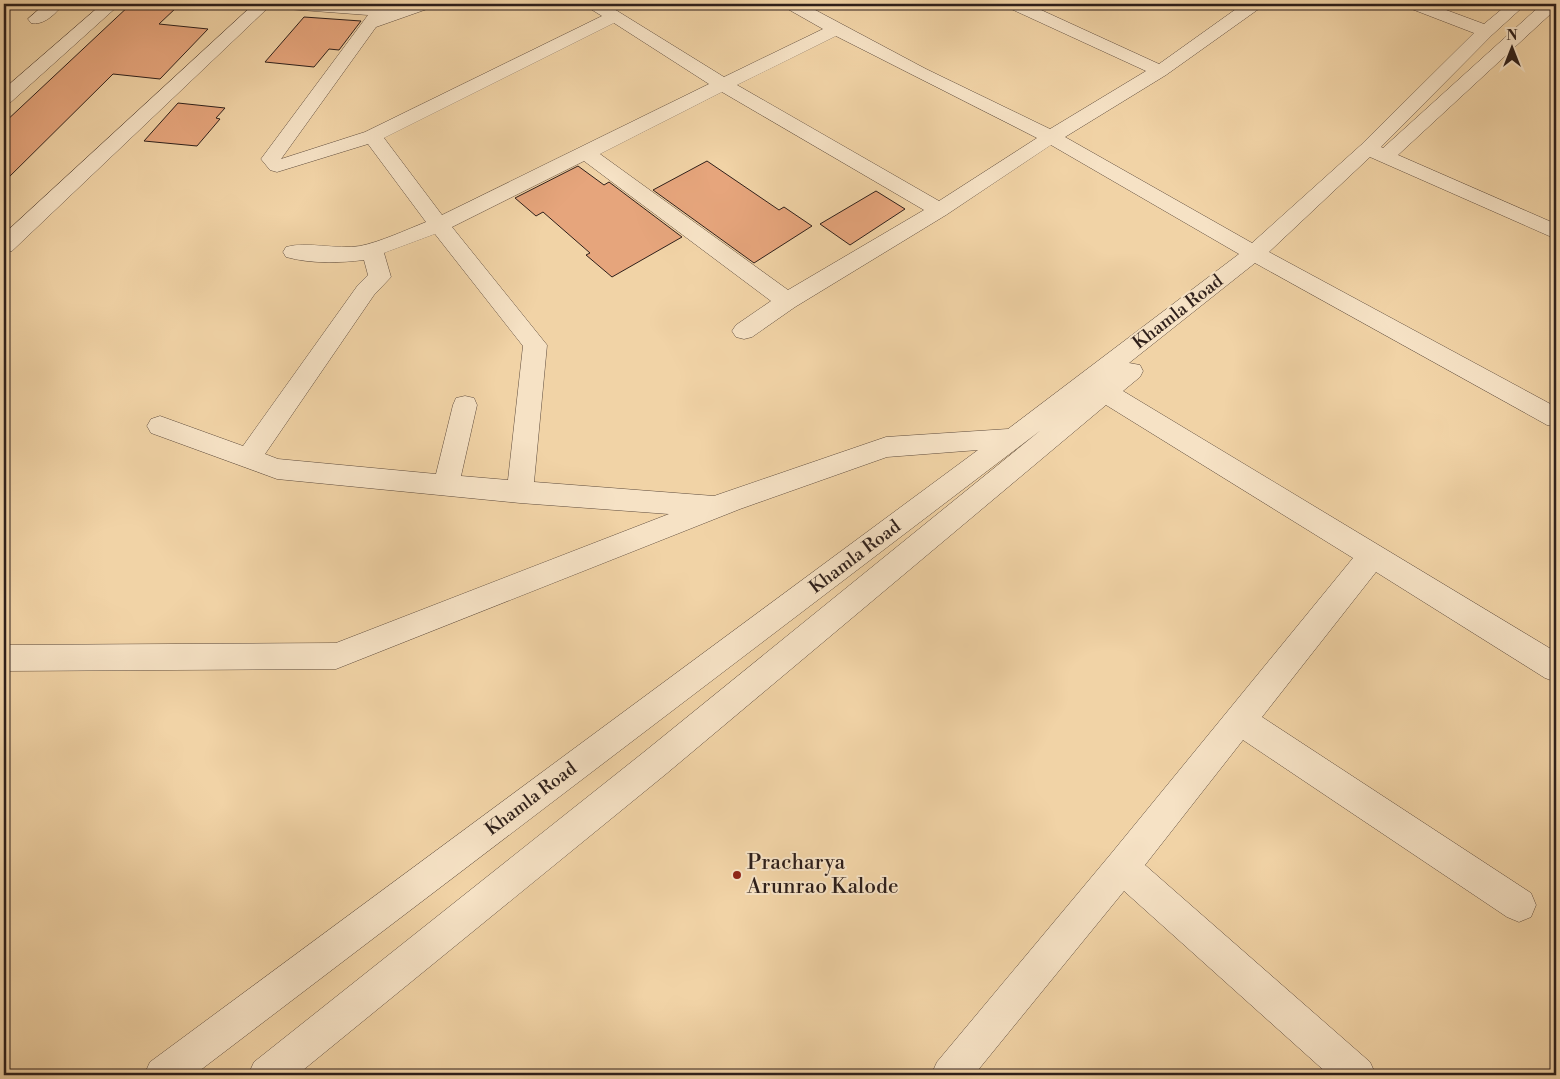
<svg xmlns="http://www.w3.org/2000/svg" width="1560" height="1079" font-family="'Libre Bodoni',serif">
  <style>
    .building { fill: #e6a57c; stroke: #2e1f1a }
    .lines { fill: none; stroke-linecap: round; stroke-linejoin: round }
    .minor-casing { stroke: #5f4c3d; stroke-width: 1 }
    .minor { fill: #f6e2c5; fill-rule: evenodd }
    .poi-dot { fill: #8f2418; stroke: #f6e2c5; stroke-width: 2 }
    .labels { text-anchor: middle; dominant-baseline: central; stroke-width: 4; stroke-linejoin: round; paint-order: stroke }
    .street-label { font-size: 18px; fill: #2e1f1a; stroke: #f6e2c5 }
    .near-poi-label { font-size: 21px; fill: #2e1f1a; stroke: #f6e2c5; text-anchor: start }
  </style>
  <rect width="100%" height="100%" fill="#f1d3a6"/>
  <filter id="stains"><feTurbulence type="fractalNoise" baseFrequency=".004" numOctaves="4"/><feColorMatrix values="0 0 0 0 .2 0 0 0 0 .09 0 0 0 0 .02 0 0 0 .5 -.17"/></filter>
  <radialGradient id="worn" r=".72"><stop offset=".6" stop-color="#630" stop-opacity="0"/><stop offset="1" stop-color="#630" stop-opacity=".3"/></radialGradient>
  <path class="building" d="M131,4L177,7L159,24L208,29L160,79L113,74L4,182V123Z
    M304,17L361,21L339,50L329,49L314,67L265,62Z
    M178,103L225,108L216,118L220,119L197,146L144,141Z
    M707,161L779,210L784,207L812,226L754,263L653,190Z
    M578,166L604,185L609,182L682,237L612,277L586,255L590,253L543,212L536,216L515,198Z
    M876,191L905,209L850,245L820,224Z"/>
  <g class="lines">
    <g class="minor-casing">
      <path id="minor" d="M45,4H63C56,14 43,26 31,23L28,19Z
        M102,4H120L11,102L4,104V89Z
        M254,4H272L12,251L4,253V234Z
        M279,4L376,6L378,4H395L391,10L408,4H432L430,8L376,27L281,159L365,132L602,16L589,8L587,4H606L724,77L823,29L786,8L784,4H804L926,69L1050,129L1146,71L1009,8L1007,4H1028L1159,64L1243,4H1262L1260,8L1166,75L1065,137L1252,243L1361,145L1474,33L1409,8L1407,4H1430L1484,24L1508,4H1526L1492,35L1381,147L1383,148L1542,4H1556V9L1398,155L1556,224V239L1370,157L1269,252L1556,407V427L1547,425L1255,263L1129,363L1140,365L1143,371L1140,377L1123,391L1556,652V682L1545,678L1376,572L1262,717L1531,893L1536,905L1531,917L1519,922L1507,917L1243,740L1145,865L1370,1062L1376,1075H1329L1124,891L974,1075H931L937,1062L1110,855L1353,558L1106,405L666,774L297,1075H248L254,1062L644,752L1041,430L194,1075H144L150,1062L978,450L887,457L740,509L336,669L4,671V645L336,643L669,514L520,503L277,479L151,433L147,426L151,419L160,416L243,446L358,285L368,275L364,260C339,263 311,264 286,257L283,252L286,247C306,241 337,250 360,246C380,242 406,230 426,222L368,144L277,172L270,170L261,159L368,15L287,9L281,8ZM614,23L709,84L442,215L384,138ZM836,36L1037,138L939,201L737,85ZM722,92L924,210L788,290L600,154ZM1051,145L1239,254L1008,429L886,437L714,496L534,482L547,345L452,227L584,161L771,301L736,325L732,331L736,337L744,339L752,337L795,307L946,215ZM435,234L523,346L508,480L461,476L477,405L474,398L465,396L456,398L453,405L436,474L278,459L265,454L374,295L391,277L384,253Z"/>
    </g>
    <use href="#minor" class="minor"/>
  </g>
  <circle class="poi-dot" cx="737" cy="875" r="5"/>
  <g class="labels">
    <g class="street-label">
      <text transform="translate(1178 312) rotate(-38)">Khamla Road</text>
      <text transform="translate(855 557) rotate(-37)">Khamla Road</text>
      <text transform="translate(531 799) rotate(-37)">Khamla Road</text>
    </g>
    <g class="near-poi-label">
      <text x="747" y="863">Pracharya<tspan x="747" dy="24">Arunrao Kalode</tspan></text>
    </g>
  </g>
  <rect width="1560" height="1079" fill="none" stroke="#f1d3a6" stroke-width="20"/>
  <rect x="5" y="5" width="1550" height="1069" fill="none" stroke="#2e1f1a" stroke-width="2.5"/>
  <rect x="10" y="10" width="1540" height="1059" fill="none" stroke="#2e1f1a"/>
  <g transform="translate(1512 48)" stroke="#f6e2c5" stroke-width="4" paint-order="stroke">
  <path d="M0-4L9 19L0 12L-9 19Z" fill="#2e1f1a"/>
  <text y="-8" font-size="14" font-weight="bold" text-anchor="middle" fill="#2e1f1a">N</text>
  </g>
  <rect width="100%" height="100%" filter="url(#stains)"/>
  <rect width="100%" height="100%" fill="url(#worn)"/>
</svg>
